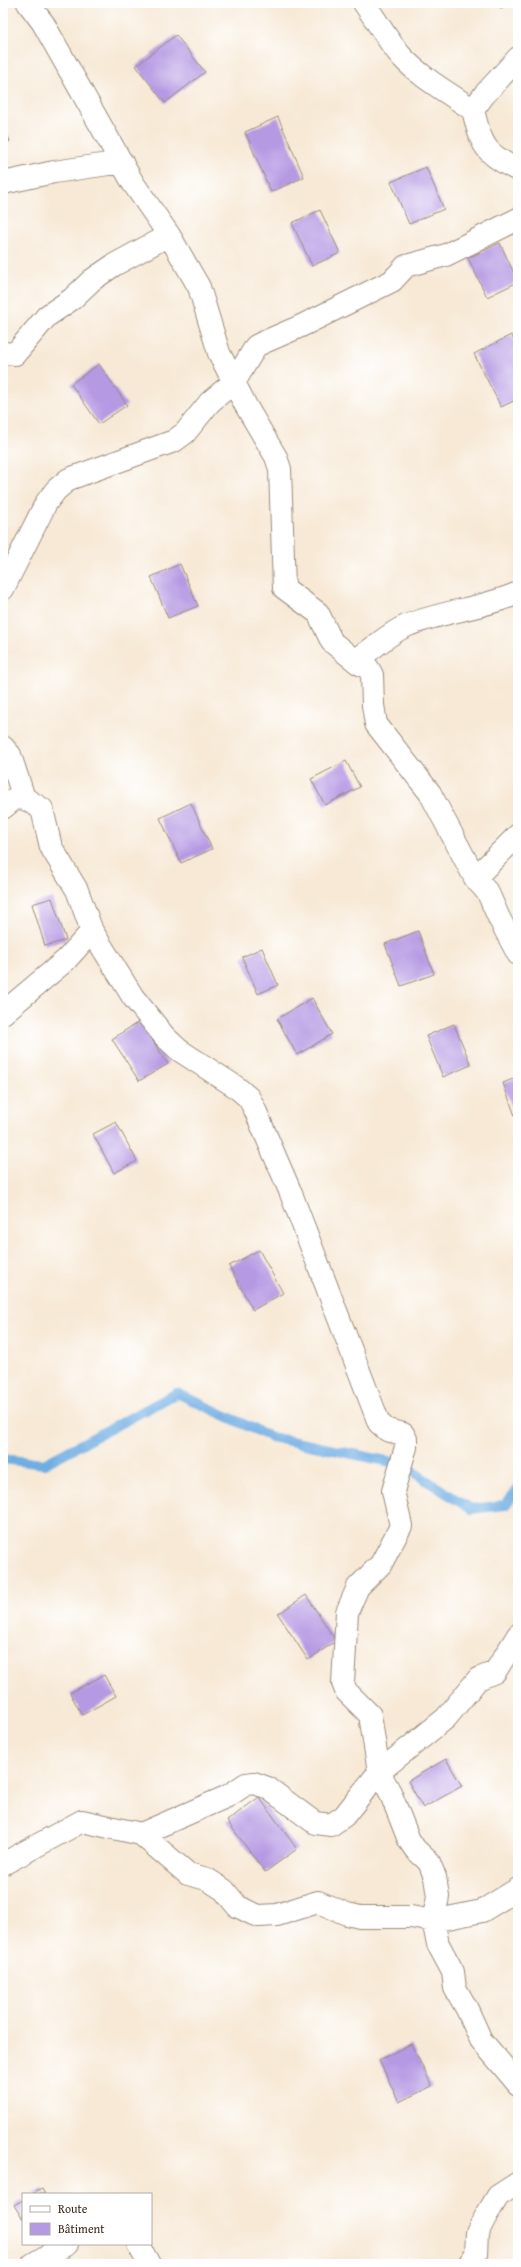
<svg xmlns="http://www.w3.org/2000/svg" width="521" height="2267" font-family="'Gentium Book Plus',serif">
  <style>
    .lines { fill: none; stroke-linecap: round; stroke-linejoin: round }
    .stream { stroke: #6fade2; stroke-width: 10 }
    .building { fill: #b599e3 }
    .street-casing { stroke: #998a7a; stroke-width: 24 }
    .street { stroke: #fff; stroke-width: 22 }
  </style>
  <rect width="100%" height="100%" fill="#fff"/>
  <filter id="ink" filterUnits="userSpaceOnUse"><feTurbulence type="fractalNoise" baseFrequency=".025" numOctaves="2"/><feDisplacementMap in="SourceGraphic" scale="8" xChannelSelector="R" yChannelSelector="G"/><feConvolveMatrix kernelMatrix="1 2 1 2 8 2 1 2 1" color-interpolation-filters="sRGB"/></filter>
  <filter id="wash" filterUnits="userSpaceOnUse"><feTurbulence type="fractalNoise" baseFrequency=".012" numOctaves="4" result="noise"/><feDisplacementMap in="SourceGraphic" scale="16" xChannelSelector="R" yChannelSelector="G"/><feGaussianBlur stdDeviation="0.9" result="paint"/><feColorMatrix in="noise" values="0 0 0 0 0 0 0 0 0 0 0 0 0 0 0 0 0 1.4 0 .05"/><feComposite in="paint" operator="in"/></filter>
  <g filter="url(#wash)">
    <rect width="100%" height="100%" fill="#f7e9d6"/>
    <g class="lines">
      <path class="stream" d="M3,1459L44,1464L177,1393L271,1437L401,1464L471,1509L505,1505L518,1489"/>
    </g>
    <g id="blocks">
      <path class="building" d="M498,3H512L501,8Z
        M176,35L205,72L165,103L136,66Z
        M278,117L304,177L271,192L245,132Z
        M3,126L10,141L3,145Z
        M426,167L444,209L409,224L391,182Z
        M320,210L340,253L312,266L292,223Z
        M500,243L518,282L487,297L468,258Z
        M511,335L518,348V399L501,407L474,354Z
        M99,364L127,405L99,424L71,384Z
        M180,564L198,606L168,618L151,577Z
        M346,761L360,787L325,805L311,779Z
        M191,803L212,849L181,863L160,818Z
        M52,898L66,940L45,946L32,904Z
        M418,931L434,974L401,986L385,944Z
        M262,948L278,985L258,994L242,957Z
        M312,998L332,1034L297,1055L277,1019Z
        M140,1021L168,1064L139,1081L112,1039Z
        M454,1024L471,1065L443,1077L426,1036Z
        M518,1077V1124L503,1083Z
        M116,1122L137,1161L114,1173L93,1134Z
        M259,1250L283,1293L253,1310L229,1266Z
        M306,1595L336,1641L308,1660L278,1614Z
        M104,1675L116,1696L82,1715L70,1693Z
        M446,1759L462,1786L423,1808L408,1781Z
        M259,1797L297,1849L265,1872L227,1821Z
        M411,2044L432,2086L399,2102L379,2060Z
        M42,2189L45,2194H32Z
        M23,2200V2220L14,2205Z"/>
    </g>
  </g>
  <g filter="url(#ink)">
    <use href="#blocks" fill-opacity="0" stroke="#998a7a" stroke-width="1"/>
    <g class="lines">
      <g class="street-casing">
        <path id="street" d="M28,3L43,23L133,183L169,235L199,287L219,353L246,406L276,457L280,469L284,588L318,613L332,642L358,663L368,668L372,675L373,705L376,724L430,793L475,878L488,893L499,918L518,954
          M364,3C377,21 387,40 401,56C421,78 449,93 473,110C482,146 484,153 518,170
          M473,110L484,95L518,58
          M3,183L54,172L122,162
          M3,353L15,354L47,316L72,299L92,280L114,265L169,235
          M3,589L46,503L56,490L69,479L174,441L185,433L210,402L235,381L256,346L262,343L301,326L392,281L406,266L446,255L518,219
          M355,660C373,650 387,634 406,626C442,611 482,609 518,593
          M3,747L10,755L24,798L42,809L51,847L77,890L92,931L133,997L165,1037L179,1050L236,1087L249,1098L255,1110L290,1191L379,1423L387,1430L403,1434L406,1439V1447L393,1491L401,1526L381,1564L358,1587L347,1612L343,1683L346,1691L370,1715L379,1772L390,1792L409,1840L415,1849L429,1862L435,1877L438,1897L433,1921L438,1944L453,1972L455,1988L467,2009L481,2040L518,2084
          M3,808L14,799L24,798
          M475,878L518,835
          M3,1013L66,960L92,931
          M141,1834L228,1796L246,1784L254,1783L268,1788L315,1823L331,1825L344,1816L379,1772L446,1718L478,1679L495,1672L518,1635
          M3,1864L82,1821L141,1834L188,1874L207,1879L224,1890L237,1906L253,1914L259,1916L277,1915L318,1902L347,1914L360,1917H411L433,1921L482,1911L518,1889
          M138,2244L149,2264
          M33,2264L67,2244
          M469,2264L476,2254L477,2233L486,2216L498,2196L518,2183"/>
      </g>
      <use href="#street" class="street"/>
    </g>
  </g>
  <rect width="521" height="2267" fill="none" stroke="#fff" stroke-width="16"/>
  <rect x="22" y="2193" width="130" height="52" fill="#ffffff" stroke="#b1aaa5"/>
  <rect x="30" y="2206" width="20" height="6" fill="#ffffff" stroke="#b1aaa5"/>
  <text x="58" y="2213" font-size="12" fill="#3b2a1e">Route</text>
  <rect x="30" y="2223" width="20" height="12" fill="#b599e3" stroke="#b1aaa5"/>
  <text x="58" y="2233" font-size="12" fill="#3b2a1e">Bâtiment</text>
</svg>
